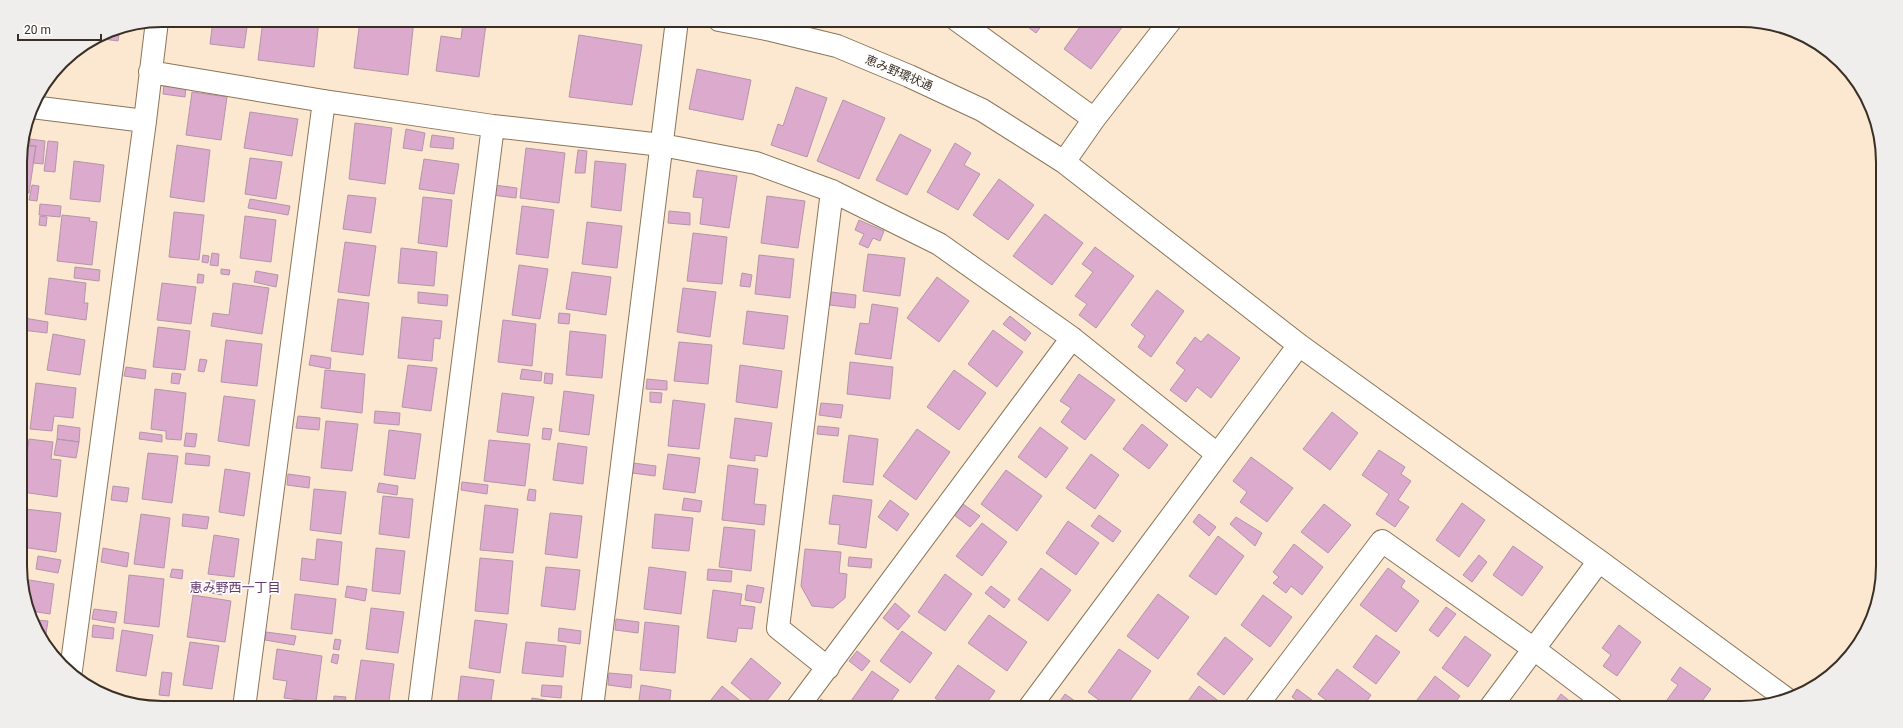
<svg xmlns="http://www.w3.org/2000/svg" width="1903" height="728" font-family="Roboto,'Noto Sans JP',sans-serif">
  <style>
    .building { fill: #dbaacc; stroke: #b595ab }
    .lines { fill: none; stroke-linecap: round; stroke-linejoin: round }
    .minor-casing { stroke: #8b7559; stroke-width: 24 }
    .minor { stroke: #fff; stroke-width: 22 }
    .labels { text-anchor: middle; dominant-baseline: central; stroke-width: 3.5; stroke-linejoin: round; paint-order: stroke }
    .street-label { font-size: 12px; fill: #392f24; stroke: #fff }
    .neighbourhood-label { font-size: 13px; fill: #63396f; stroke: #fff }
    .rim { fill: none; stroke: #392f24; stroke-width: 2 }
  </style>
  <rect width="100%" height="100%" fill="#fce8d0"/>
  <path class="building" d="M213,20H248L244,48L210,44Z
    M263,20H319L314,67L258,60Z
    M360,20H414L408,75L354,68Z
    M865,20H875L871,25Z
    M1023,20H1046L1036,33L1021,22Z
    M1085,20H1123L1126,22L1091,69L1064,49Z
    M463,22L486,24L479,77L436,71L441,36L461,39Z
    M120,28L118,41L96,38L108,31Z
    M579,35L642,45L632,105L569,97Z
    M697,69L751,80L743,120L689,109Z
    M164,83L186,86L185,97L163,94Z
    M796,87L827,98L807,157L771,145L778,124L783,126Z
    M192,92L227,97L221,140L186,135Z
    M843,100L885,118L859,179L817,161Z
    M250,112L298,119L292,156L244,148Z
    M355,123L392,128L385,184L349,179Z
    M406,129L425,133L422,151L403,148Z
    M900,134L931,150L907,195L876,180Z
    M432,135L454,138L453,149L430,147Z
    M30,139L45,141L43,164L33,163L36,146H30Z
    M48,141L58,142L55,172L44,171Z
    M955,143L971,153L964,165L980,174L958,210L927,192Z
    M22,145L36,146L29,193L21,192L20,152Z
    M177,145L210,150L204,202L170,197Z
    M526,148L565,153L559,203L520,198Z
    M578,150L587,151L585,173H575Z
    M250,158L282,162L276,199L245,194Z
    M424,159L459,164L454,194L419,189Z
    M74,161L104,165L100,202L70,199Z
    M595,161L626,164L621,211L591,207Z
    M697,170L737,176L729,228L700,224L703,198L693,197Z
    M999,179L1034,205L1008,240L973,215Z
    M32,185L39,186L37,201L29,200Z
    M494,185L517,188L516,198L492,195Z
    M348,195L376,198L371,233L343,229Z
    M767,196L805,201L798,248L761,243Z
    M423,197L452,200L447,247L418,243Z
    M250,199L290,206L288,215L248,208Z
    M40,204L61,206L60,217L39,215Z
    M522,206L554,210L548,258L516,254Z
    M669,211L690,213V225L668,223Z
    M174,212L204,215L199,260L169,257Z
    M1045,214L1083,243L1052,285L1013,256Z
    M62,215L90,218L89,221L97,222L92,265L57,261Z
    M40,216L47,217L46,226L39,225Z
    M245,216L276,220L271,262L240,258Z
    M859,220L884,231L880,241L873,238L868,248L859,244L864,234L855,230Z
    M587,222L622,226L617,268L582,264Z
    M693,233L727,237L722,284L687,281Z
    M345,242L376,246L369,296L338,292Z
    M1095,247L1134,276L1096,328L1079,315L1087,304L1075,296L1093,272L1082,264Z
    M401,248L437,252L434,286L398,283Z
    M212,253L219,254L218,266L210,265Z
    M868,254L905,258L900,296L863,291Z
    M203,255L209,256L208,263L202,262Z
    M759,255L794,259L790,298L755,294Z
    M21,264H25L21,289Z
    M519,265L548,269L540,319L512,315Z
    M75,267L100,270L99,281L74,278Z
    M221,269L230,270L229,275L221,274Z
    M256,271L278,275L276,287L254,282Z
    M572,272L611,277L606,315L566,309Z
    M742,273L752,275L750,287L740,286Z
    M198,274L204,275L203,283H197Z
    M937,277L969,301L939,342L907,318Z
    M49,278L86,283L84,303H88L86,320L45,314Z
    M162,283L196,287L191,324L157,320Z
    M233,283L269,288L262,334L211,326L213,313L229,315Z
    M683,288L716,292L710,337L677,332Z
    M1157,290L1184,311L1151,357L1138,347L1145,336L1131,325Z
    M418,292L448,295L447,306L418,303Z
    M831,292L856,295L855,308L830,305Z
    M338,299L369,303L363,355L331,351Z
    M872,304L898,308L891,359L855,354L860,323L869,324Z
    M747,311L788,316L784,349L743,344Z
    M559,313L570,314L569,324L558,323Z
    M1010,316L1031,333L1025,341L1003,324Z
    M402,317L442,321L440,339L434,338L432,361L398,358Z
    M24,318L48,322L47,333L22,330Z
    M503,320L536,324L532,366L498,362Z
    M158,327L190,331L185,370L153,367Z
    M993,330L1023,352L997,387L968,364Z
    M570,331L606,335L602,378L566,375Z
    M53,334L85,340L80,375L47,370Z
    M1208,334L1240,358L1211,398L1197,387L1186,402L1170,390L1185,370L1176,363L1195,337L1201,342Z
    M226,340L262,344L257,386L221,382Z
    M679,342L712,345L708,384L674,381Z
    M311,355L331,358L330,369L309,365Z
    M200,359L207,360L204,372L198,371Z
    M850,362L893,367L890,399L847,394Z
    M21,363H26L24,375H22Z
    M408,365L437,368L431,411L402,407Z
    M740,365L782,371L777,408L736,402Z
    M126,367L146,370L145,379L124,376Z
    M522,369L542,372L541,381L520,379Z
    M325,370L365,374L362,413L321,408Z
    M954,370L986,393L959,430L927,407Z
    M172,373L181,374L179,384L171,383Z
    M545,373L553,374L552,384L544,383Z
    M1079,374L1115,400L1085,440L1061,422L1071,408L1060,401Z
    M647,379L667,381V390L646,389Z
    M36,383L76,388L73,418L54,416L52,431L30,429Z
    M155,389L186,393L181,440L166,439V431L151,429Z
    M564,391L594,395L589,435L559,431Z
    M650,392L662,393L661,403L650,402Z
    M502,393L534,397L528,436L497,432Z
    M224,396L255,400L249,446L218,441Z
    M673,400L705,404L699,449L668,446Z
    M821,403L843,405L841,418L819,415Z
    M375,411L400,413L399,425L374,423Z
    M1332,412L1358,433L1330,470L1303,449Z
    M298,416L320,418L319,430L296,428Z
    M735,418L772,423L767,457L755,455V461L730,458Z
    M326,421L358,424L352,471L321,468Z
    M1142,424L1168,445L1149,469L1123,449Z
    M58,425L80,428L79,442L57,439Z
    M818,426L839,428L838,436L817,434Z
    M1040,427L1068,448L1046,478L1018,457Z
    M543,428L552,429L550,440L542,439Z
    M917,429L950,452L916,500L883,476Z
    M389,430L421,434L415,479L384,475Z
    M140,432L162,435V442L139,439Z
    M186,433L197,434L195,447L184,446Z
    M849,435L878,439L873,485L843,482Z
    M29,439L53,442L51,459L61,460L57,497L22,492Z
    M57,439L79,442L76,458L54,455Z
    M489,440L530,444L525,486L484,481Z
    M558,443L587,447L583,484L553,480Z
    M1379,450L1405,467L1401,474L1411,481L1398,500L1409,507L1395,527L1376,514L1389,494L1362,475Z
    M148,453L178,456L172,503L142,499Z
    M186,453L210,456L209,466L185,464Z
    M668,454L700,458L695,493L663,489Z
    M1091,454L1119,475L1095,509L1066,488Z
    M1251,457L1293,488L1267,522L1240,502L1247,492L1233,481Z
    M633,463L656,466L655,476L632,473Z
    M728,465L758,469L754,504L766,505L764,525L722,520Z
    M225,469L250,473L244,516L219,512Z
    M1006,470L1042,496L1017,531L981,504Z
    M288,474L310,477L309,488L287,485Z
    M462,482L488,485L487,494L461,490Z
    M379,483L398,486L397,495L377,492Z
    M113,486L129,488L127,502L111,500Z
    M314,489L346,492L341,534L310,530Z
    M529,489L536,490L535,501L527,500Z
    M833,495L872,500L866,548L838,544L840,525L829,524Z
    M383,496L413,499L409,538L379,534Z
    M684,498L702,501L700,512L682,510Z
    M890,500L909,514L897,531L878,517Z
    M1462,503L1485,520L1459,557L1436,540Z
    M963,504L980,516L970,527L954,515Z
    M1324,504L1351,525L1328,553L1301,532Z
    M485,505L518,509L513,553L480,550Z
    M25,509L61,513L56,552L22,547Z
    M550,513L582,516L577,558L545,554Z
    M141,514L170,518L164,568L134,564Z
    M183,514L209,517L207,529L182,526Z
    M655,514L693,518L689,551L652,548Z
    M1199,514L1216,527L1209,536L1193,522Z
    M1099,515L1121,531L1113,542L1091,526Z
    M1236,517L1262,533L1255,546L1230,524Z
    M1068,521L1099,543L1076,575L1046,553Z
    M982,523L1007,542L982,576L956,556Z
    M724,527L755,530L751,571L719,567Z
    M214,535L239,539L234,577L208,574Z
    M1218,536L1244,556L1216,595L1189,576Z
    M317,539L342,542L338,585L300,580L302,558L315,560Z
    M1294,544L1323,567L1302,595L1291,586L1286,593L1273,583L1279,577L1273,572Z
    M1513,546L1543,567L1522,596L1493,575Z
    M103,548L129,553L127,567L101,562Z
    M376,548L405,551L400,594L372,591Z
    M805,549L841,552L839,573L847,574L845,598L833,608L812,606L801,586Z
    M1479,555L1487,562L1472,582L1463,575Z
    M38,556L61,560L58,573L36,569Z
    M849,557L872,559L871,568L848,566Z
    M480,558L513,561L508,614L475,611Z
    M546,567L580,570L575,610L541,606Z
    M649,567L686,572L681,614L644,609Z
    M1041,568L1071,590L1048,621L1018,599Z
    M1388,568L1405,581L1401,587L1419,601L1396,632L1360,605Z
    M172,569L183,570L182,579L170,577Z
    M708,569L732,571L731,582L707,580Z
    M945,574L972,594L945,631L918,612Z
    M129,575L164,579L159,627L124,623Z
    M23,579L54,584L50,614L31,611L23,594Z
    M210,580L224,583L222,595L207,592Z
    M747,585L764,588L761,603L745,600Z
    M347,586L367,589L365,601L345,597Z
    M991,586L1010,600L1004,608L985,593Z
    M713,590L742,594L740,605L755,607L752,629L738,628L736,642L707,638Z
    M295,594L336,599L332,634L291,629Z
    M1158,594L1189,617L1158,659L1127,636Z
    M193,595L231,601L225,642L187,637Z
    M1263,595L1292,617L1270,647L1241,625Z
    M895,603L910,616L898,630L883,618Z
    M1446,607L1456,614L1438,637L1429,630Z
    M371,608L404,612L398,653L366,649Z
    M94,609L117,612L115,623L92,619Z
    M989,615L1027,642L1007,671L968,643Z
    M616,619L639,622L638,633L615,630Z
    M36,620L48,621L45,640Z
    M475,620L507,624L500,673L469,668Z
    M645,622L679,626L675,673L640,670Z
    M93,625L114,628L113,639L92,637Z
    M1619,625L1641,642L1617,676L1603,666L1611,655L1602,648Z
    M559,628L581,631L580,644L558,641Z
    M122,630L153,635L146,676L116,671Z
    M902,631L932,653L910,683L880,661Z
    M266,632L296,636L294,645L265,640Z
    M1376,635L1400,652L1376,684L1353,667Z
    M1465,636L1491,655L1468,687L1442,668Z
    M1225,637L1253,659L1224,695L1197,674Z
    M335,639L341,640L339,650L333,649Z
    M190,642L219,646L212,689L183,685Z
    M526,642L566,646L563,677L522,673Z
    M277,649L322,656L316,702L284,698L287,681L273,679Z
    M1119,649L1151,671L1125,708H1110L1088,692Z
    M857,651L870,661L862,671L849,661Z
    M333,654L339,655L337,664L331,662Z
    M751,658L781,683L761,708L731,683Z
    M361,660L394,664L388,708H354Z
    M958,665L995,691L983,708H950L935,698Z
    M1680,667L1711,689L1697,708H1661L1678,685L1671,680Z
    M1337,669L1371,695L1362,708H1326L1330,703L1318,694Z
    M872,671L899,690L886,708H860L851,701Z
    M162,672L172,673L169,696L159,695Z
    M609,673L632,675L631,688L608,685Z
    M461,676L494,680L490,708H457Z
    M1435,676L1460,696L1451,708H1411Z
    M542,685L562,686L561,698L541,696Z
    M641,685L671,690L669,708H638Z
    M722,686L749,708H696L702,700L707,705Z
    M1199,686L1225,706L1224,708H1183Z
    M1297,689L1316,703L1312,708H1307L1292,697Z
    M1065,694L1082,706L1081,708H1063L1058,704Z
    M1561,694L1578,708H1551Z
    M334,696L346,697L344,708H333Z
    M532,698L564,703L563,708H530Z
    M821,699L833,708H816Z"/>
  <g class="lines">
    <g class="minor-casing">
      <path id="minor" d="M719,20L771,30L837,46L909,76L982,110L1064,162L1299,345L1599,561L1788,700
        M957,20L1094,119
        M150,72L324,101L493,126L662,145L756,163L832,191L939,244L1072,338L1217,454
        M32,107L145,121
        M1064,162L1094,119L1171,20
        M828,668L778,628L832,191
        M71,670L145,121L157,21
        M244,708L324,101
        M419,708L493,126
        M592,708L677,20
        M797,708L1072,338
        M1029,708L1299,345
        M1255,708L1382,541L1534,649L1612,708
        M1490,708L1599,561"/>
    </g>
    <use href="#minor" class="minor"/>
  </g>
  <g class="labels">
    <g class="street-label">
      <text transform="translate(899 73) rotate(23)">恵み野環状通</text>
    </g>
    <g class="neighbourhood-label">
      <text x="235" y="587">恵み野西一丁目</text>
    </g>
  </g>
  <path d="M0 0H1903V728H0ZM162 27H1741A135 135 0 0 1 1876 162V566A135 135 0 0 1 1741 701H162A135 135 0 0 1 27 566V162A135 135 0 0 1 162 27Z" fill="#efeeed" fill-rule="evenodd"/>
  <path class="rim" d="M162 27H1741A135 135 0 0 1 1876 162V566A135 135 0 0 1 1741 701H162A135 135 0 0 1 27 566V162A135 135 0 0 1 162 27Z"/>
  <path d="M18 34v6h83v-6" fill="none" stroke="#392f24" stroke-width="2"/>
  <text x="24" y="34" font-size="12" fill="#392f24" stroke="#ffffff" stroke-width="3" paint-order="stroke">20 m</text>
</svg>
